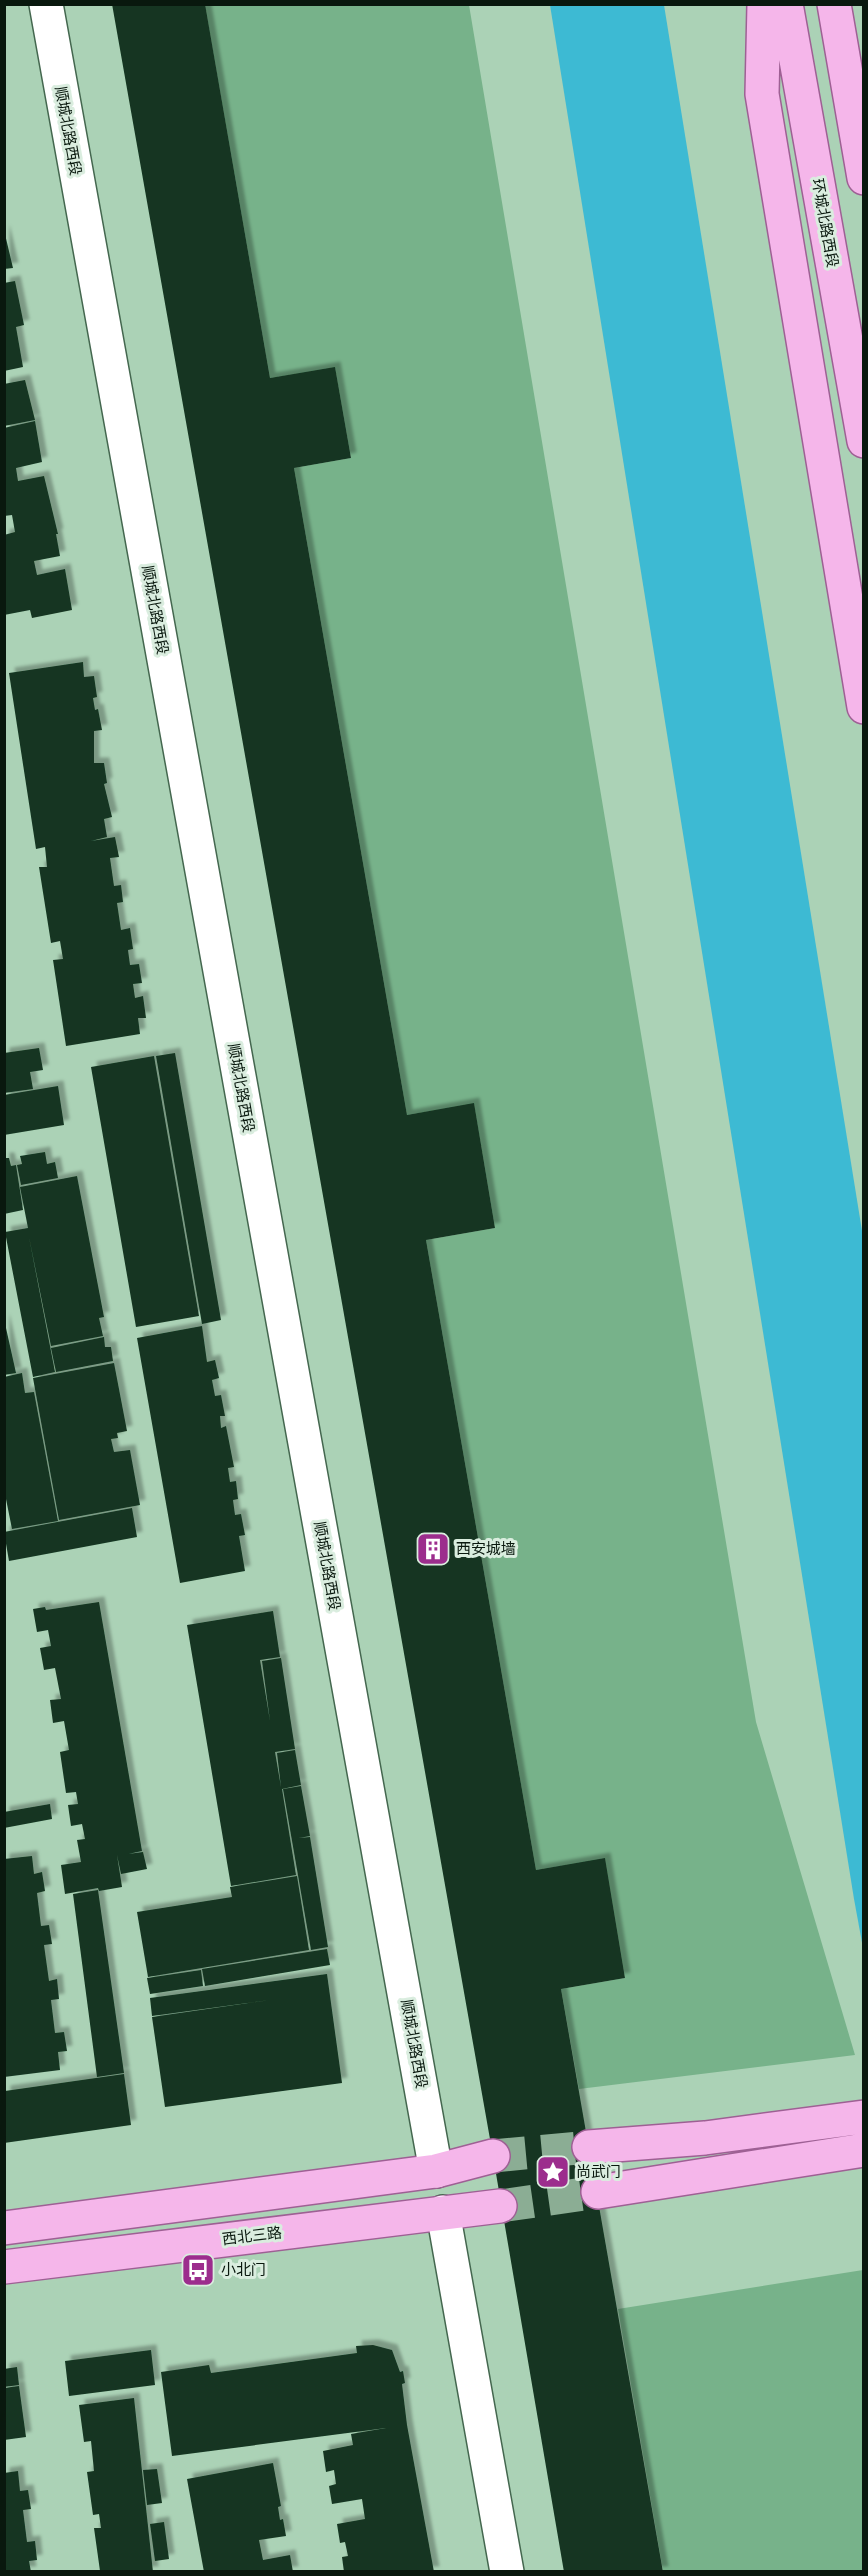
<svg xmlns="http://www.w3.org/2000/svg" width="868" height="2576" font-family="Raleway,'Noto Sans SC',sans-serif">
  <style>
    .green { fill: #77b28a }
    .water { fill: #3dbad3 }
    .building { fill: #143621; filter: url(#shadow) }
    .lines { fill: none; stroke-linecap: round; stroke-linejoin: round }
    .major-tunnel { stroke: #8bad94; stroke-width: 33; stroke-dasharray: 33 16; stroke-linecap: butt }
    .minor-casing { stroke: #44674f; stroke-width: 36 }
    .major-casing { stroke: #9e6094; stroke-width: 36 }
    .minor { stroke: #fff; stroke-width: 33 }
    .major { stroke: #f5b6ea; stroke-width: 33 }
    .labels { text-anchor: middle; dominant-baseline: central; stroke-width: 6; stroke-linejoin: round; paint-order: stroke }
    .street-label { font-size: 15px; fill: #09180e; stroke: #daeddf }
    .poi-label { font-size: 15px; fill: #09180e; stroke: #daeddf; text-anchor: start }
  </style>
  <defs>
    <filter id="shadow"><feDropShadow dx="5.5" dy="-5.5" stdDeviation="1.5" flood-color="#0004"/></filter>
  </defs>
  <rect width="100%" height="100%" fill="#abd2b6"/>
  <path class="green" d="M205,5H469L756,1722L855,2055L579,2089L561,1989L625,1978L605,1859L536,1870L426,1240L495,1228L474,1104L407,1115L294,468L351,458L335,368L270,378Z
    M863,2270V2571H663L618,2309Z"/>
  <path class="water" d="M550,5H664L863,1237V1948L854,1899Z"/>
  <path class="building" d="M112,4H205L270,378L335,367L351,458L294,468L407,1115L474,1103L495,1228L426,1240L536,1870L605,1858L625,1978L561,1989L663,2572H564L493,2156Z
    M4,230L13,268L4,269Z
    M15,281L24,325L16,327L23,367L4,371V283Z
    M25,380L35,420L4,426V384Z
    M35,421L42,462L16,468L18,481L44,476L58,534H56L60,556L34,561L37,575L65,569L72,610L32,618L30,610L4,615V535L15,532L12,515L4,516V428Z
    M83,662L84,677L94,676L97,697L93,698L95,710L98,709L102,730L94,731V763H104L107,783L104,784L112,817L104,819L107,837L91,841L115,837L119,857L110,858L114,886L121,885L123,902L117,903L121,930L130,928L133,949L128,950L130,965L139,964L142,983L133,984L135,998L143,996L146,1018H138L140,1034L66,1046L53,960L63,959L60,941L51,943L39,867H47L45,847L36,849L9,673Z
    M39,1048L43,1070L30,1072L33,1089L4,1093V1053Z
    M175,1053L221,1320L202,1324L156,1056Z
    M154,1056L199,1316L136,1327L91,1067Z
    M58,1086L64,1125L4,1135V1095Z
    M45,1152L47,1164L55,1162L58,1178L21,1185L17,1165L22,1164L20,1156Z
    M4,1158H9L11,1166L16,1165L23,1210L4,1214Z
    M77,1176L104,1317L99,1318L103,1336L51,1346L29,1237L55,1372L33,1377L5,1232L28,1228L20,1187Z
    M4,1319L16,1373L4,1375Z
    M202,1326L207,1362L215,1360L219,1378L212,1380L215,1396L221,1395L225,1416H220L221,1428L226,1426L234,1467L228,1468L230,1482L236,1481L238,1499L233,1500L235,1515L241,1514L245,1535L239,1536L245,1571L180,1583L137,1338Z
    M104,1337L105,1347H111L113,1361L56,1372L51,1348Z
    M114,1363L127,1431L117,1433L118,1438L111,1439L114,1452L130,1450L140,1505L59,1520L33,1378Z
    M22,1373L25,1393L34,1392L58,1521L12,1529L4,1489V1377Z
    M132,1508L137,1537L9,1561L4,1532Z
    M99,1602L142,1851L128,1854L143,1852L147,1869L121,1874L117,1855L122,1887L99,1891L98,1888L65,1894L61,1865L81,1862L77,1840L85,1839L82,1824L71,1826L68,1805L78,1804L76,1792L66,1793L60,1752L69,1750L64,1721L53,1723L50,1700L61,1699L55,1668L44,1670L40,1648L51,1646L48,1630L37,1632L33,1609L45,1607L46,1610Z
    M273,1611L280,1657L260,1660L270,1721L262,1661L281,1658L295,1749L275,1752L281,1787L277,1753L295,1750L301,1785L282,1789L296,1875L231,1886L187,1625Z
    M301,1786L310,1836L299,1838L310,1837L328,1947L311,1950L283,1789Z
    M50,1804L52,1819L4,1828V1812Z
    M32,1856L34,1874L42,1872L45,1891L37,1893L41,1926L49,1925L52,1944L44,1945L49,1981L57,1979L59,1999L51,2000L55,2033L64,2032L67,2051L58,2052L60,2070L4,2077V1859Z
    M297,1876L309,1950L148,1977L137,1912L232,1897L230,1887Z
    M98,1890L124,2073L97,2077L73,1894Z
    M327,1949L330,1965L205,1986L202,1969Z
    M201,1970L203,1986L150,1994L147,1978Z
    M327,1974L342,2083L165,2107L152,2017L270,2000L152,2016L150,1998Z
    M124,2074L131,2125L4,2143L5,2091Z
    M373,2345L392,2350L400,2372L403,2371L405,2383L402,2384L407,2425L434,2572H344L342,2557L348,2556L345,2542L340,2543L337,2524L365,2519L362,2499L332,2504L329,2486L336,2484L334,2470L326,2472L323,2451L353,2445L351,2434L386,2428L172,2456L161,2372L209,2365L211,2373L357,2353L356,2346Z
    M151,2350L155,2385L69,2396L65,2361Z
    M17,2367L19,2385L4,2387V2369Z
    M19,2386L26,2437L4,2440V2388Z
    M134,2398L153,2572L100,2571L94,2528H101L99,2514L93,2515L87,2472L94,2471L91,2441L84,2442L79,2405Z
    M273,2463L281,2506L278,2507L280,2520L283,2519L286,2536L259,2540L263,2560L290,2555L293,2572H204L187,2479Z
    M157,2469L162,2503L147,2505L143,2470Z
    M18,2471L20,2491L28,2490L31,2509L23,2510L27,2542L35,2541L37,2560L29,2561L31,2572H4V2473Z
    M164,2522L169,2559L155,2561L150,2524Z"/>
  <g class="lines">
    <path class="major-tunnel" d="M493,2156L589,2147
      M500,2206L598,2192"/>
    <g class="minor-casing">
      <path id="minor" d="M46,4L436,2171
        M443,2212L507,2572"/>
    </g>
    <g class="major-casing">
      <path id="major" d="M764,4L762,94L864,707
        M786,4L864,441
        M834,4L864,178
        M589,2147L705,2138L864,2117
        M598,2192L864,2150
        M4,2228L436,2171L493,2156
        M4,2267L500,2206"/>
    </g>
    <use href="#minor" class="minor"/>
    <use href="#major" class="major"/>
  </g>
  <defs>
    <g id="building-square" transform="scale(1.725)"><rect x="-9" y="-9" width="18" height="18" rx="4" fill="#9c2d8d" stroke="#daeddf"/><path d="M-4-6H4V6H1V3H-1V6H-4ZM-2.5-4.3h1.7v1.8h-1.7ZM.8-4.3h1.7v1.8H.8ZM-2.5-1h1.7V.8h-1.7ZM.8-1h1.7V.8H.8Z" fill="#fff"/></g>
    <g id="sight-square" transform="scale(1.725)"><rect x="-9" y="-9" width="18" height="18" rx="4" fill="#9c2d8d" stroke="#daeddf"/><path d="M0-6L1.8-2.2L6-1.7L2.9 1.2L3.7 5.4L0 3.3L-3.7 5.4L-2.9 1.2L-6-1.7L-1.8-2.2Z" fill="#fff"/></g>
    <g id="bus-square" transform="scale(1.725)"><rect x="-9" y="-9" width="18" height="18" rx="4" fill="#9c2d8d" stroke="#daeddf"/><path d="M-5-6H5V4H4V6H2V4H-2V6H-4V4H-5ZM-3.5-4V0h7V-4ZM-3.5 1.2v1.5H-2V1.2ZM2 1.2v1.5H3.5V1.2Z" fill="#fff"/></g>
  </defs>
  <g fill-rule="evenodd">
    <use href="#building-square" x="433" y="1549"/>
    <use href="#sight-square" x="553" y="2172"/>
    <use href="#bus-square" x="198" y="2270"/>
  </g>
  <g class="labels">
    <g class="street-label">
      <text transform="translate(68 131) rotate(80)">顺城北路西段</text>
      <text transform="translate(825 223) rotate(80)">环城北路西段</text>
      <text transform="translate(155 610) rotate(80)">顺城北路西段</text>
      <text transform="translate(241 1088) rotate(80)">顺城北路西段</text>
      <text transform="translate(327 1566) rotate(80)">顺城北路西段</text>
      <text transform="translate(414 2044) rotate(80)">顺城北路西段</text>
      <text transform="translate(252 2236) rotate(-7)">西北三路</text>
    </g>
    <g class="poi-label">
      <text x="456" y="1549">西安城墙</text>
      <text x="576" y="2172">尚武门</text>
      <text x="221" y="2270">小北门</text>
    </g>
  </g>
  <rect width="868" height="2576" fill="none" stroke="#09180e" stroke-width="12"/>
</svg>
